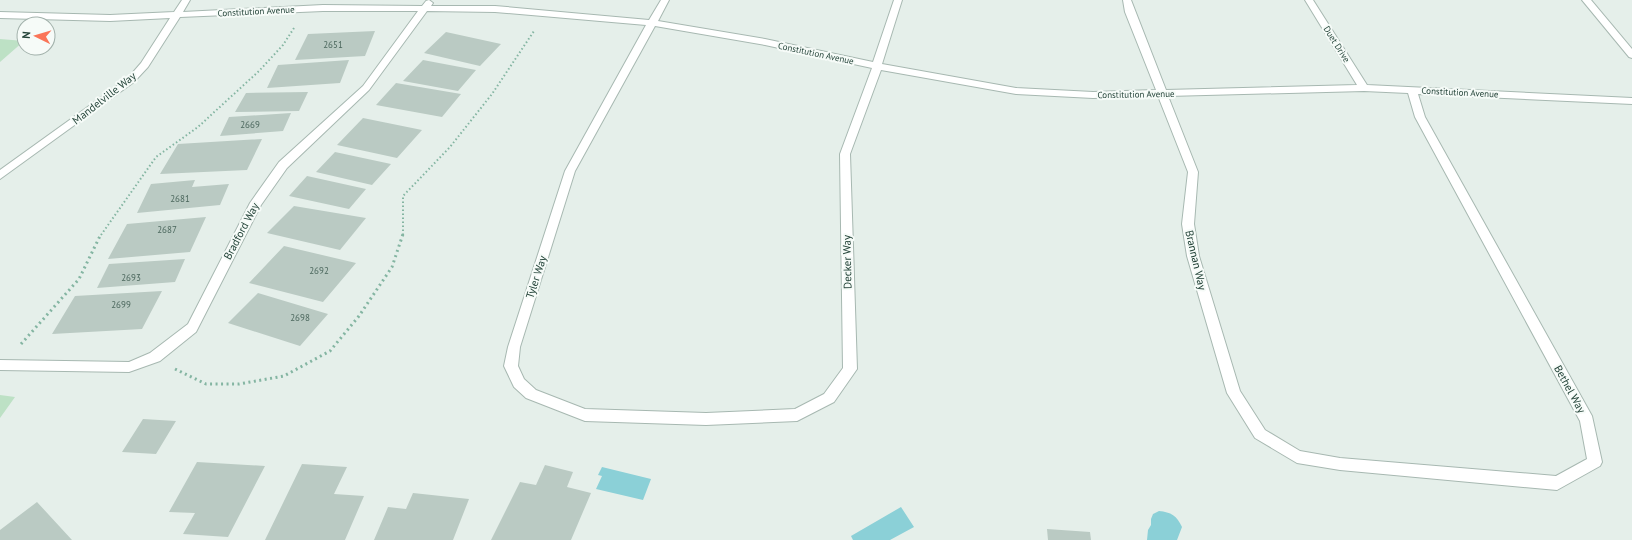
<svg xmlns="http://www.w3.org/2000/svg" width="1632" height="540" font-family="'PT Sans',sans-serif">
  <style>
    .green { fill: #bde1c5 }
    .water { fill: #8bd0d7 }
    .building { fill: #bacac3 }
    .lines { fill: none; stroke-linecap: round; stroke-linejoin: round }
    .minor-casing { stroke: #a7b8b1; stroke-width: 2 }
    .path-far1 { stroke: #84b5a2; stroke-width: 2; stroke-dasharray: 1.5 2.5; stroke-linecap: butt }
    .path { stroke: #84b5a2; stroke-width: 3; stroke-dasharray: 2 3.5; stroke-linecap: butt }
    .minor { fill: #fff; fill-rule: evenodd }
    .labels { text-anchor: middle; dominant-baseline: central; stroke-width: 4; stroke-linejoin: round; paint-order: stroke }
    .far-street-label { font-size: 9px; fill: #234338; stroke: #f6fbf8 }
    .number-label { font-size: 9px; fill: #49655b }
    .street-label { font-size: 11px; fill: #234338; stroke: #f6fbf8 }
  </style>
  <rect width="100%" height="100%" fill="#e5efea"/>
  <path class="green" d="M0,39L24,41L0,62Z
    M0,395L15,397L0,418Z"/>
  <path class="water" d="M602,467L651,479L643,500L596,489L602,476L598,475Z
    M901,507L914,527L890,540H853L851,536Z
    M1159,511C1171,512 1177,516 1182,527L1177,540H1147L1148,530L1151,525V519L1153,514Z"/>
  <path class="building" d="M375,31L365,56L295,60L308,34Z
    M446,32L501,44L480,66L424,53Z
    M349,60L340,83L267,88L278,65Z
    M423,60L476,70L458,91L403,81Z
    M396,83L461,94L442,117L376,105Z
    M308,92L299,111L235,112L246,93Z
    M291,113L283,131L220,136L229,117Z
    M363,118L422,130L397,158L337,145Z
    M262,139L247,170L160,174L178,144Z
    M335,152L391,164L372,185L316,172Z
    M307,176L366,189L349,209L289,196Z
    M195,180L192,187L229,184L220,205L137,213L151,184Z
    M294,206L366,218L340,250L267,233Z
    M206,217L190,252L108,259L127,224Z
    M284,246L356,263L323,302L249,283Z
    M185,259L175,282L97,288L109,264Z
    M162,291L142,329L52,334L75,296Z
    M258,293L328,314L300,346L228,323Z
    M143,419L176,421L156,454L122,452Z
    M197,462L265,466L228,537L183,534L195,513L169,512Z
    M302,464L347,467L334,494L364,496L345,540H265Z
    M545,465L573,472L567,487L591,493L571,540H491L520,482L536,485Z
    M413,493L469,499L453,540H374L388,507L406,509Z
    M37,502L72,540H0V530Z
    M1047,529L1090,532L1091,540H1048Z"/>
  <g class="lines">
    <g class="minor-casing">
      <path id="minor" d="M182,0H190L183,12L323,5L422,6L426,1L429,0L433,3L431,6H495L649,20L661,0H669L658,21L765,39L873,62L894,0H902L882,64L1016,88L1093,92L1156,90L1125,12L1123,0H1131L1166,90L1357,85L1305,0H1313L1367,85L1632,98V104L1418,94L1425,117L1592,416L1602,462L1600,466L1557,490L1340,470L1297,463L1255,438L1227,393L1187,256L1182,224L1188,172L1158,96L1093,98L1016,94L881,70L850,154L857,369L834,402L797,421L706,425L585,421L526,398L514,387L504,366L508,347L565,171L646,25L495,12L427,11L369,90L287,168L261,205L196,332L160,361L129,372L0,370V360L129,362L150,353L188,324L250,203L279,162L363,86L418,11H323L180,17L148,67L134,82L0,179V170L128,78L141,63L170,18L110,21L0,18V12L110,15L174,12ZM655,26L765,45L872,68L840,154L843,368L824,394L795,409L706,413L585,409L536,390L524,379L518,366L520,347L575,171ZM1364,91L1408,93L1415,117L1580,421L1587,459L1556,476L1340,458L1300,451L1265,430L1240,391L1199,256L1194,224L1198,172L1168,96Z
        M1582,0H1591L1632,49V58L1629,57Z"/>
    </g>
    <path class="path-far1" d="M101,235L156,157L198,127L259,71L283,45L294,28
      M403,235V196L450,147L492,94L534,31"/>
    <path class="path" d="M21,344L79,279L101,234
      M175,369L206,384H239L284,376L330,351L359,316L392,267L403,234"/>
    <use href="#minor" class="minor"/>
  </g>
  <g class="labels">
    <g class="far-street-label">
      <text transform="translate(256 11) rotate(-3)">Constitution Avenue</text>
      <text transform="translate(1337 44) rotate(58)">Duet Drive</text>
      <text transform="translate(816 53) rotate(12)">Constitution Avenue</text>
      <text transform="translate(1460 92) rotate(3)">Constitution Avenue</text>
      <text transform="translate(1136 94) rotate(-1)">Constitution Avenue</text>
    </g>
    <g class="number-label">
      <text x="333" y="44">2651</text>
      <text x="250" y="124">2669</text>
      <text x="180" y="198">2681</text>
      <text x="167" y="229">2687</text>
      <text x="319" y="270">2692</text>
      <text x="131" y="277">2693</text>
      <text x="121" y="304">2699</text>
      <text x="300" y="317">2698</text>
    </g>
    <g class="street-label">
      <text transform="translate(104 98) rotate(-38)">Mandelville Way</text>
      <text transform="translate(241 231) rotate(-62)">Bradford Way</text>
      <text transform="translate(1196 260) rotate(77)">Brannan Way</text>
      <text transform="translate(847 262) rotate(-91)">Decker Way</text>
      <text transform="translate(536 277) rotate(-72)">Tyler Way</text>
      <text transform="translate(1570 389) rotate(61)">Bethel Way</text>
    </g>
  </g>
  <g transform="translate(36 36) rotate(275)"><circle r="19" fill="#f6fbf8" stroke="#a2b1ab"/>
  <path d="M0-3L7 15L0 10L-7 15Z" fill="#fa7558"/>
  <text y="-6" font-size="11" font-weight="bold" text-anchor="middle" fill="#234338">N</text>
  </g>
</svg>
